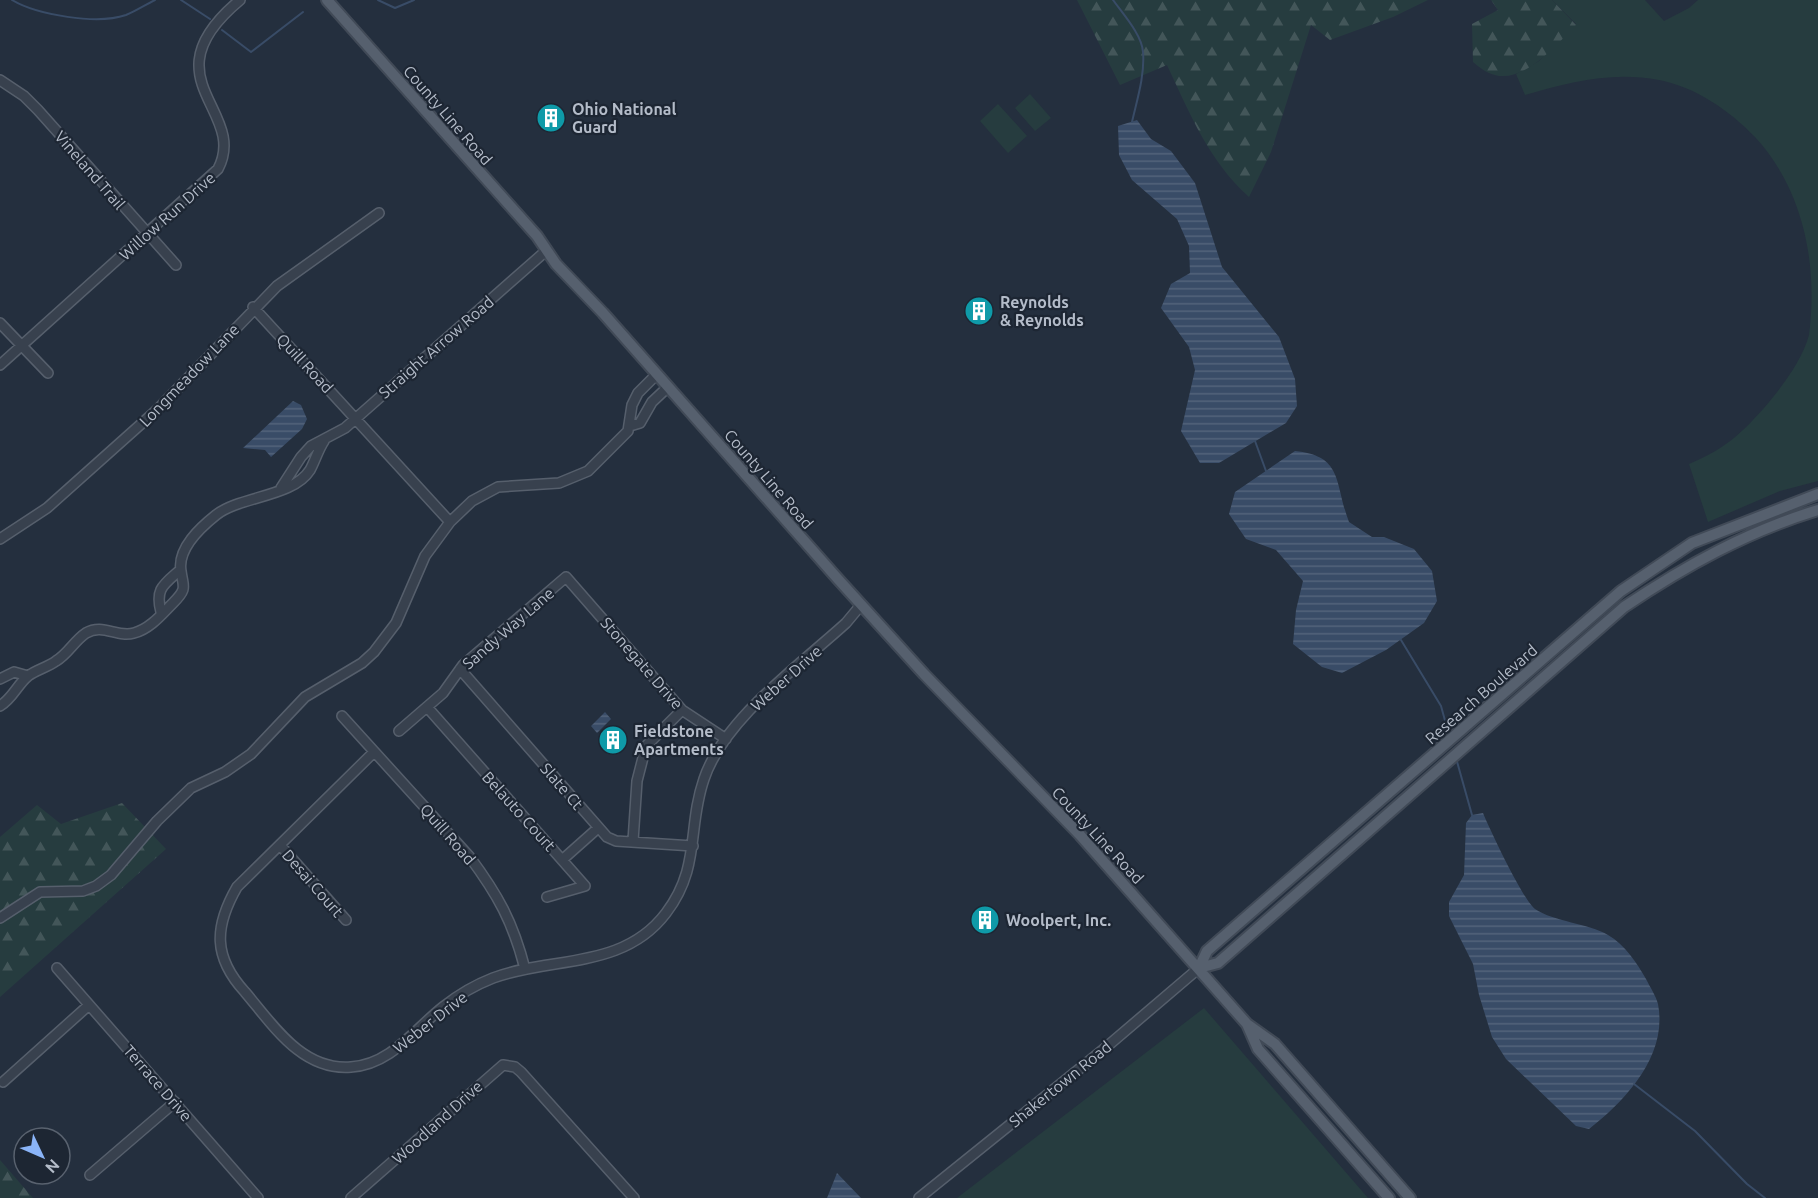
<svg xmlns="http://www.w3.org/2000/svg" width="1818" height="1198" font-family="Ubuntu,sans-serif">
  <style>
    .green { fill: #263c3f }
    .forest { fill: url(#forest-firs) }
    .water { fill: url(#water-rules) }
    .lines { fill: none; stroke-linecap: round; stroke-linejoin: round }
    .stream { stroke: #394c67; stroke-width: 2 }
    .minor-casing { stroke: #565f6c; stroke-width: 12 }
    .major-casing { stroke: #414a57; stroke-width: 14 }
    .minor { stroke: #38414e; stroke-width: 9 }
    .major { stroke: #56606e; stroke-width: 10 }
    .labels { text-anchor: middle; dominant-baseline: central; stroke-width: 4.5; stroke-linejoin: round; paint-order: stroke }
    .poi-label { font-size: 16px; font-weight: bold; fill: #b4bcc9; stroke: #1d2633; text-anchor: start }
    .street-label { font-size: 16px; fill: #b4bcc9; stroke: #1d2633 }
  </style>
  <defs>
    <pattern id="forest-firs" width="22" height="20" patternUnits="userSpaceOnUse" patternTransform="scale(1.5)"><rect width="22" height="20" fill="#263c3f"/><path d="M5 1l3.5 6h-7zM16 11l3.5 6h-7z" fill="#435659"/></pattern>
    <pattern id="water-rules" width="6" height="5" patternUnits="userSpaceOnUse" patternTransform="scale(1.5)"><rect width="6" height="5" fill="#394c67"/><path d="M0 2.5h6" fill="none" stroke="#53647b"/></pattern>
  </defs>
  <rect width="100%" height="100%" fill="#242f3e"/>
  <path class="green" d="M1552,0H1645L1664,21L1689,8L1698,0H1818V481L1780,491L1708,522L1689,464C1724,449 1738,437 1764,408C1781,388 1802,361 1809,335C1818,265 1804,190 1755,137C1730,111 1696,87 1659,80C1612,71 1570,82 1525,95L1516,74L1539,61L1576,24Z
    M1030,94L1051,118L1035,131L1015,108Z
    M998,104L1027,136L1008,153L980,121Z
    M1204,1008L1368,1198H957Z"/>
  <path class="forest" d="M1077,0H1428L1393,17L1330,40L1311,25L1271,152L1249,197C1209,161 1190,114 1167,65L1120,85Z
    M1491,0H1552L1576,25C1557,44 1521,88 1489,73C1484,71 1478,66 1473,62L1472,24L1498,10Z
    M122,803L166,849L0,997V837L37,805L61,824Z
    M0,1160L33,1198H0Z"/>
  <path class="water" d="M1137,120L1151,139L1171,151L1195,183L1222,267L1279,337L1295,379L1297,406L1286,423L1219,463H1200L1181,431L1195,370L1189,347L1161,308L1171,284L1190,273L1189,246L1177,219L1132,180L1119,155L1118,126Z
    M293,401L301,405L307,419L302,429L271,457L265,450L243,448Z
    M1295,451C1344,456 1334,483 1349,522L1372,537H1384L1414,549L1432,571L1437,601L1424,623L1386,650L1342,673L1322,667L1293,644L1296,610L1303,581L1276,550L1246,539L1229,514L1235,492Z
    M605,712L611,719L597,733L591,726Z
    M1483,813C1490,830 1523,900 1535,909C1554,922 1588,923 1608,935C1625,945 1637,963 1646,979C1650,987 1656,996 1658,1004C1668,1055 1626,1100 1589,1129L1576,1126L1506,1059L1492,1037L1479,995L1473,964L1449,916V902L1464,875L1466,823L1472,815Z
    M837,1173L861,1198H827Z"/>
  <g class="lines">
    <path class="stream" d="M12,0C37,15 97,25 126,15C136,11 145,5 155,0
      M181,0L210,19
      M378,0L395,8L414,0
      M1113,0C1123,14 1142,35 1143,52C1145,75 1137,100 1132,122
      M222,30L251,52L303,12
      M1255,441L1266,471
      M1401,640L1441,706L1449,735
      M1456,758L1472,815
      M1634,1084L1695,1131L1747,1184L1765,1198"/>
    <g class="minor-casing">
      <path id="minor" d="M0,80L24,96L38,110L176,265
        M253,307L450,522
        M0,323L48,373
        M0,365L218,169C249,110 145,79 240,0
        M630,426L640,423L652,402L668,387
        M281,488L301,457L311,446L345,428L547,250
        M0,539L47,508L159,408L277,286L379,213
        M161,612C155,589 163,585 180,570
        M460,669L607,837L616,841L693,846
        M0,679L14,672L28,676
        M0,706C13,698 17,685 28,676C36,670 48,667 56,661C68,654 74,641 86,633C103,623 117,638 134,633C150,629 162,614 173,603C188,588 183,587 181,571C177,548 201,527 216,515C240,496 293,497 310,470C315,461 318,450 324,441
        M427,707L585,886L547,897
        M342,716L469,856C498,895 513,922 525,969
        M399,731L443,693L463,665L566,577L682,710L726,739
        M374,752L237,887C214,927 213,957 245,992C273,1025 302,1071 351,1067C390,1065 414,1030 443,1007C458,995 475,985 493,978C552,956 623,970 666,913C701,867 687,828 704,779C724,719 800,665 846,623L861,605
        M633,841L637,781L646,746L682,710
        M280,845L346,920
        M562,860L598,828
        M0,918L40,892L83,891L96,886L111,875L157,821L191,788L225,772L251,754L305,697L362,663L374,652L396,623L425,556L450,522L472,501L498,487L559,483L588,471L628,431L632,405L638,393L657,374
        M57,968L258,1198
        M3,1082L89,1005
        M90,1175L175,1102
        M351,1198L503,1065L515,1067L521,1072L634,1198
        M919,1198L1104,1049L1199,968"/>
    </g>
    <g class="major-casing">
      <path id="major" d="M327,0L537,236L556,264L603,313L837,578L924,674L1080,835L1247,1024L1275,1044L1410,1198
        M1199,968L1207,951L1621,591L1692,543L1818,494
        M1199,968L1218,963L1624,607C1685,566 1746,532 1818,510
        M1247,1024L1258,1049L1389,1198"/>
    </g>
    <use href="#minor" class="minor"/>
    <use href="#major" class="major"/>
  </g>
  <defs>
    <g id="building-disc" transform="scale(1.5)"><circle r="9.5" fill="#0f9aa8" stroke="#1d2633"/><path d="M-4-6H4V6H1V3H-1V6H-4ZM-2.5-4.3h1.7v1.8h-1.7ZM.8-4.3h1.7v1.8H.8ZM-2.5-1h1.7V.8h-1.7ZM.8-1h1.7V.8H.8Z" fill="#fff"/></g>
  </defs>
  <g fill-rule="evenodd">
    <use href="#building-disc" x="551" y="118"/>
    <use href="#building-disc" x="979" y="311"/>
    <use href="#building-disc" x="613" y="740"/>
    <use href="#building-disc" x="985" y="920"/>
  </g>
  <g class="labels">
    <g class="poi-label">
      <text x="572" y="109">Ohio National<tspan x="572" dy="18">Guard</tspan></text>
      <text x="1000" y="302">Reynolds<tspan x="1000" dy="18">&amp; Reynolds</tspan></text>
      <text x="634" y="731">Fieldstone<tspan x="634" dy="18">Apartments</tspan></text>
      <text x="1006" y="920">Woolpert, Inc.</text>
    </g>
    <g class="street-label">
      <text transform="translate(448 115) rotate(49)">County Line Road</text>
      <text transform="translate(90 170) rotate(49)">Vineland Trail</text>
      <text transform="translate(167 216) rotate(-42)">Willow Run Drive</text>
      <text transform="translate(436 347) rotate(-41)">Straight Arrow Road</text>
      <text transform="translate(305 363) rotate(47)">Quill Road</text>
      <text transform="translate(189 375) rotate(-46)">Longmeadow Lane</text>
      <text transform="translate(769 479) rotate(49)">County Line Road</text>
      <text transform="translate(508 628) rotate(-41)">Sandy Way Lane</text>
      <text transform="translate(642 663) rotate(49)">Stonegate Drive</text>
      <text transform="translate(786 678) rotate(-42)">Weber Drive</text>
      <text transform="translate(1481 694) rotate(-41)">Research Boulevard</text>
      <text transform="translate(562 786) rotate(49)">Slate Ct</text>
      <text transform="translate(519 811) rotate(48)">Belauto Court</text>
      <text transform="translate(448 834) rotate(49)">Quill Road</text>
      <text transform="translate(1098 835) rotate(47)">County Line Road</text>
      <text transform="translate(313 883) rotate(49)">Desai Court</text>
      <text transform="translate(430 1022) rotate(-38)">Weber Drive</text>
      <text transform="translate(158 1083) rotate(49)">Terrace Drive</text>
      <text transform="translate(1060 1084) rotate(-39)">Shakertown Road</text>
      <text transform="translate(437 1122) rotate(-42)">Woodland Drive</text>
    </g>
  </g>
  <g transform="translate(42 1156) rotate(134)"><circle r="28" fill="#1d2633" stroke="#59626f" stroke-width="1.5"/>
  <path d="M0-4.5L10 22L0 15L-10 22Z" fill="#8ab4f8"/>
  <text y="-9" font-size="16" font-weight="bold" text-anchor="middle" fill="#b4bcc9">N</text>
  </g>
</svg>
